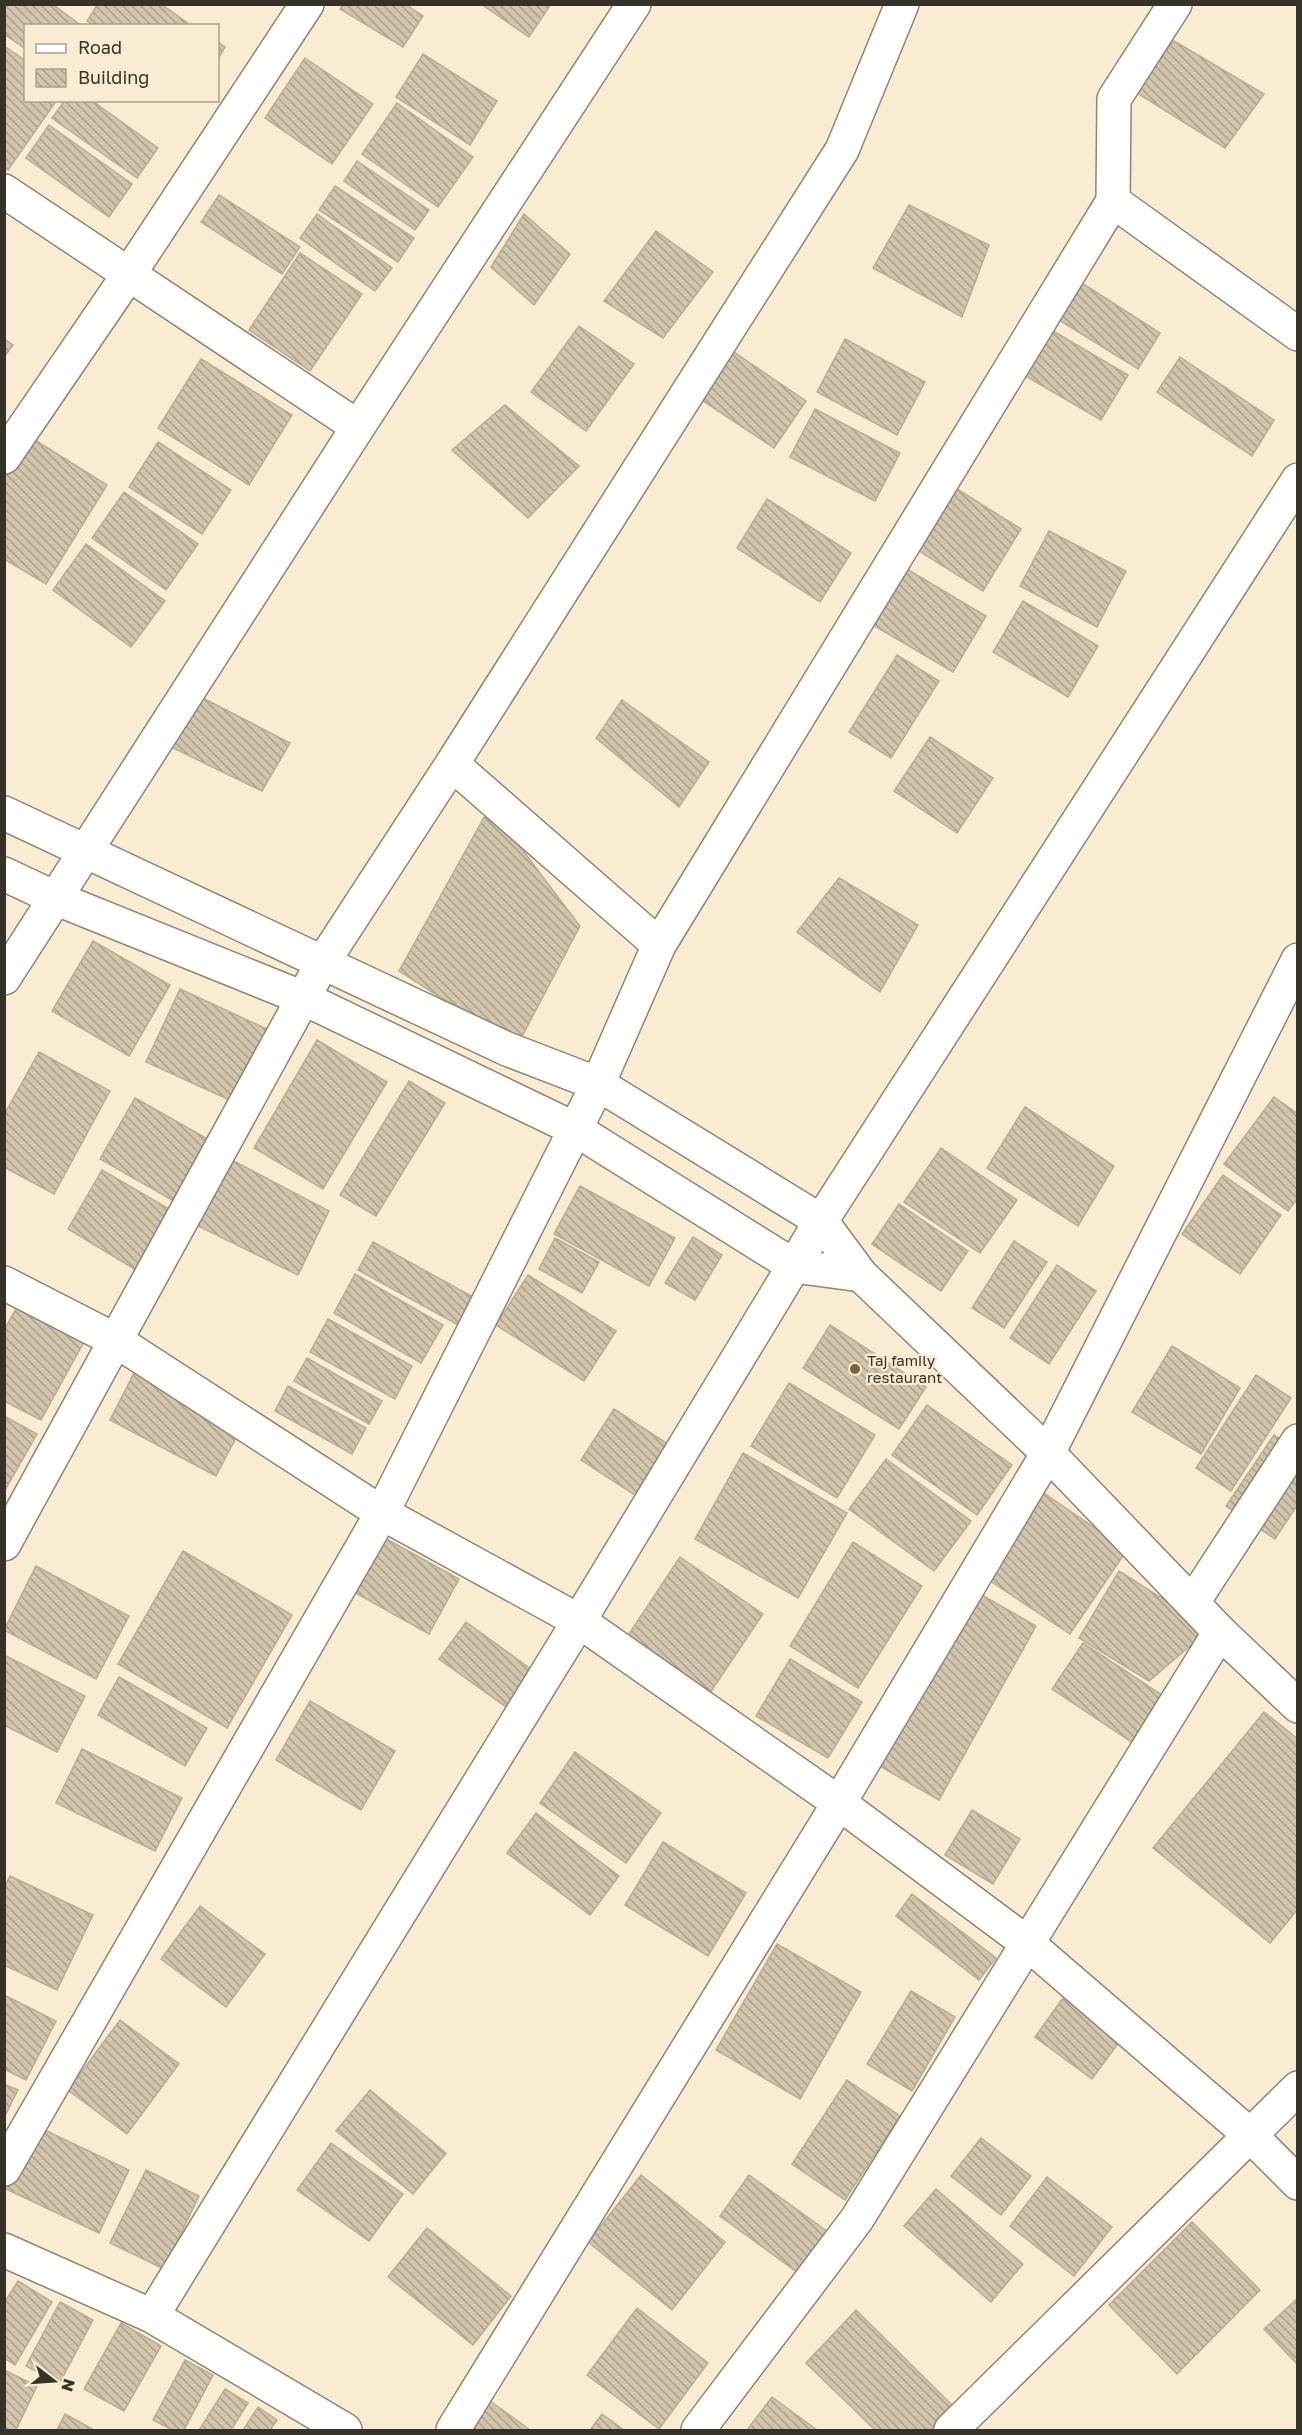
<svg xmlns="http://www.w3.org/2000/svg" width="1302" height="2435" font-family="'Golos Text',sans-serif">
  <style>
    .building { fill: url(#building-back-hatch); stroke: #b8ae95; stroke-width: 1.5 }
    .lines { fill: none; stroke-linecap: round; stroke-linejoin: round }
    .minor-casing { stroke: #91876f; stroke-width: 36 }
    .secondary-casing { stroke: #91876f; stroke-width: 36 }
    .minor { stroke: #fff; stroke-width: 33 }
    .secondary { stroke: #fff; stroke-width: 33 }
    .poi-dot { fill: #796634; stroke: #f8edd3; stroke-width: 2 }
    .labels { text-anchor: middle; dominant-baseline: central; stroke-width: 4.5; stroke-linejoin: round; paint-order: stroke }
    .poi-label { font-size: 15px; fill: #363228; stroke: #f8edd3; text-anchor: start }
  </style>
  <defs>
    <pattern id="building-back-hatch" width="6" height="6" patternUnits="userSpaceOnUse" patternTransform="scale(1.5)"><rect width="6" height="6" fill="#d1c6ad"/><path d="M-1 5l2 2M0 0l6 6M5-1l2 2" fill="none" stroke="#aaa18d"/></pattern>
  </defs>
  <rect width="100%" height="100%" fill="#f8edd3"/>
  <path class="building" d="M4,4H52L82,26H26V49L4,34Z
    M98,4H161L192,26H94L87,21Z
    M343,4H405L423,16L403,47L340,9Z
    M481,4H551L529,37Z
    M1174,41L1264,94L1225,148L1134,91Z
    M218,42L225,47L218,59Z
    M4,46L26,61V100H57L8,170L4,167Z
    M423,54L497,101L470,145L396,97Z
    M305,58L373,104L332,164L265,118Z
    M65,100H91L158,148L137,178L52,118Z
    M397,103L473,157L438,207L362,154Z
    M49,125L132,184L109,217L26,158Z
    M357,161L429,210L415,230L344,181Z
    M335,186L414,238L398,262L319,210Z
    M219,195L300,247L282,274L201,222Z
    M909,205L989,245L962,317L873,268Z
    M317,214L392,268L375,291L300,238Z
    M524,214L570,254L534,305L491,267Z
    M656,231L713,272L663,338L604,301Z
    M300,253L362,294L310,371L249,330Z
    M1074,278L1160,333L1138,369L1051,315Z
    M579,326L634,364L586,431L531,392Z
    M1048,328L1128,375L1101,420L1022,374Z
    M4,339L13,345L4,357Z
    M845,339L925,382L897,435L817,392Z
    M728,348L806,401L774,448L697,397Z
    M1180,357L1274,420L1252,456L1157,392Z
    M201,359L292,415L249,485L158,428Z
    M505,405L579,466L528,518L452,450Z
    M815,409L900,453L875,501L790,457Z
    M27,435L107,485L46,584L4,559V471Z
    M158,442L231,490L202,534L129,487Z
    M941,479L1021,529L983,591L903,541Z
    M124,492L198,544L166,590L92,538Z
    M767,499L851,553L820,602L737,548Z
    M1049,531L1126,571L1097,627L1020,586Z
    M86,544L165,601L131,647L53,590Z
    M905,568L986,616L953,672L873,625Z
    M1023,601L1098,646L1068,697L993,652Z
    M897,655L939,681L891,758L849,732Z
    M199,696L290,743L262,791L169,746Z
    M622,700L709,762L679,807L596,738Z
    M930,737L993,778L957,833L894,791Z
    M487,812L496,815L580,926L517,1046L399,971Z
    M839,878L918,925L880,992L797,932Z
    M93,941L170,985L129,1056L52,1011Z
    M180,989L269,1030L236,1103L146,1062Z
    M317,1040L387,1082L323,1189L254,1148Z
    M39,1052L110,1091L54,1194L4,1167V1115Z
    M409,1081L445,1103L376,1216L340,1195Z
    M1274,1097L1298,1114V1198L1288,1211L1224,1164Z
    M135,1098L213,1142L179,1204L100,1159Z
    M1025,1107L1114,1166L1078,1226L987,1168Z
    M941,1148L1017,1200L980,1253L904,1202Z
    M228,1158L329,1211L298,1275L190,1222Z
    M102,1170L176,1213L141,1273L68,1229Z
    M1223,1175L1281,1215L1240,1274L1182,1234Z
    M580,1186L675,1238L649,1286L554,1234Z
    M899,1204L968,1251L941,1291L872,1244Z
    M693,1237L722,1255L695,1300L665,1283Z
    M555,1238L599,1262L582,1293L539,1269Z
    M1014,1241L1047,1262L1004,1328L972,1308Z
    M373,1242L475,1298L460,1326L358,1270Z
    M1057,1265L1096,1291L1049,1364L1010,1338Z
    M355,1274L443,1325L421,1363L334,1313Z
    M528,1275L616,1331L584,1381L496,1325Z
    M25,1293L91,1329L41,1420L4,1401V1330Z
    M328,1319L412,1366L395,1399L310,1352Z
    M830,1325L926,1387L899,1429L803,1368Z
    M1172,1346L1240,1388L1201,1454L1132,1412Z
    M307,1358L382,1401L369,1424L294,1381Z
    M134,1373L240,1430L216,1476L110,1420Z
    M1256,1375L1291,1398L1231,1491L1196,1468Z
    M789,1383L875,1435L837,1498L751,1446Z
    M288,1386L366,1428L352,1454L275,1411Z
    M927,1405L1012,1465L977,1515L892,1455Z
    M614,1409L677,1450L644,1501L581,1460Z
    M4,1416L37,1434L4,1492Z
    M1274,1435L1298,1450V1504L1275,1539L1226,1506Z
    M743,1453L847,1513L798,1598L695,1539Z
    M886,1459L971,1521L934,1571L849,1509Z
    M1038,1489L1127,1550L1070,1634L980,1574Z
    M381,1536L459,1579L429,1634L352,1591Z
    M853,1542L922,1586L858,1688L790,1646Z
    M183,1551L292,1615L227,1728L118,1664Z
    M680,1557L763,1614L706,1699L623,1643Z
    M36,1566L129,1616L96,1679L4,1630Z
    M1119,1571L1210,1629L1149,1681L1079,1638Z
    M973,1590L1036,1626L939,1800L876,1764Z
    M466,1622L543,1678L516,1714L439,1659Z
    M1083,1643L1174,1703L1142,1749L1052,1689Z
    M4,1655L85,1696L57,1752L4,1725Z
    M790,1659L862,1702L828,1758L756,1716Z
    M119,1677L207,1728L185,1766L98,1715Z
    M310,1701L395,1751L361,1810L276,1760Z
    M1264,1712L1298,1739V1909L1270,1943L1153,1848Z
    M82,1749L182,1798L155,1851L56,1803Z
    M575,1752L661,1813L626,1863L540,1803Z
    M972,1810L1020,1839L993,1884L945,1855Z
    M536,1813L619,1876L590,1915L507,1853Z
    M663,1842L746,1893L708,1956L625,1905Z
    M10,1876L93,1915L57,1990L4,1965V1888Z
    M912,1894L996,1958L979,1980L896,1916Z
    M200,1906L265,1954L226,2007L161,1959Z
    M777,1944L861,1992L800,2099L716,2050Z
    M911,1991L955,2017L912,2091L867,2064Z
    M1068,1991L1126,2033L1092,2079L1035,2037Z
    M4,1995L56,2021L26,2080L4,2069Z
    M120,2020L179,2064L127,2134L68,2090Z
    M847,2080L900,2116L845,2200L792,2164Z
    M4,2084L18,2090L4,2118Z
    M370,2090L446,2153L413,2194L336,2131Z
    M32,2124L129,2170L99,2233L4,2188V2182Z
    M981,2138L1031,2176L1001,2215L951,2176Z
    M331,2143L403,2194L369,2241L297,2190Z
    M146,2170L199,2196L164,2269L110,2243Z
    M641,2175L725,2242L672,2310L588,2242Z
    M749,2175L828,2232L798,2273L720,2216Z
    M1047,2177L1112,2227L1074,2276L1010,2226Z
    M936,2189L1023,2264L991,2302L904,2226Z
    M1192,2222L1260,2290L1177,2374L1109,2305Z
    M427,2228L511,2296L473,2345L388,2277Z
    M18,2281L52,2302L15,2365L4,2358V2303Z
    M1298,2298V2365L1264,2329Z
    M60,2302L93,2320L59,2384L26,2366Z
    M637,2308L708,2363L659,2429L587,2375Z
    M856,2310L953,2406L930,2430H875L806,2363Z
    M121,2323L161,2346L124,2411L84,2389Z
    M185,2360L213,2375L184,2430H172L153,2420Z
    M4,2370L37,2386L16,2430H4Z
    M225,2389L248,2403L231,2430H199Z
    M772,2397L817,2430H747Z
    M490,2401L530,2430H468Z
    M258,2407L277,2420L270,2430H243Z
    M65,2414L94,2430H57Z
    M602,2414L624,2430H590Z"/>
  <g class="lines">
    <g class="minor-casing">
      <path id="minor" d="M902,4L842,150L452,764L659,945L1113,201L1298,334
        M4,191L358,427
        M1113,201L1114,99L1175,4
        M4,457L129,274L307,4
        M4,978L358,427L634,4
        M4,1283L115,1340L382,1513L579,1621L839,1803L1027,1943L1250,2135L1298,2183
        M4,1544L323,962L452,764
        M1193,1602L1298,1441
        M4,2169L382,1513L598,1084L659,945
        M4,2250L152,2316L345,2430
        M152,2316L579,1621L821,1221L1298,480
        M453,2430L839,1803L1048,1453L1298,960
        M698,2430L857,2219L1220,1632
        M951,2430L1298,2088"/>
    </g>
    <g class="secondary-casing">
      <path id="secondary" d="M4,813L507,1049L598,1084L821,1221L861,1275L1048,1453L1220,1632L1298,1706
        M4,874L55,898L303,998L575,1129L794,1266L861,1275"/>
    </g>
    <use href="#minor" class="minor"/>
    <use href="#secondary" class="secondary"/>
  </g>
  <circle class="poi-dot" cx="855" cy="1369" r="6"/>
  <g class="labels">
    <g class="poi-label">
      <text x="867" y="1360">Taj family<tspan x="867" dy="17">restaurant</tspan></text>
    </g>
  </g>
  <rect width="1302" height="2435" fill="none" stroke="#363228" stroke-width="12"/>
  <rect x="24" y="24" width="195" height="78" fill="#f8edd3" stroke="#aaa28f" stroke-width="1.5"/>
  <rect x="36" y="44" width="30" height="9" fill="#ffffff" stroke="#aaa28f" stroke-width="1.5"/>
  <text x="78" y="54" font-size="18" fill="#363228">Road</text>
  <rect x="36" y="69" width="30" height="18" fill="url(#building-back-hatch)" stroke="#aaa28f" stroke-width="1.5"/>
  <text x="78" y="84" font-size="18" fill="#363228">Building</text>
  <g transform="translate(54 2381) rotate(107)" stroke="#f8edd3" stroke-width="4.5" paint-order="stroke">
  <path d="M0-4.5L10 22L0 15L-10 22Z" fill="#363228"/>
  <text y="-9" font-size="16" font-weight="bold" text-anchor="middle" fill="#363228">N</text>
  </g>
</svg>
